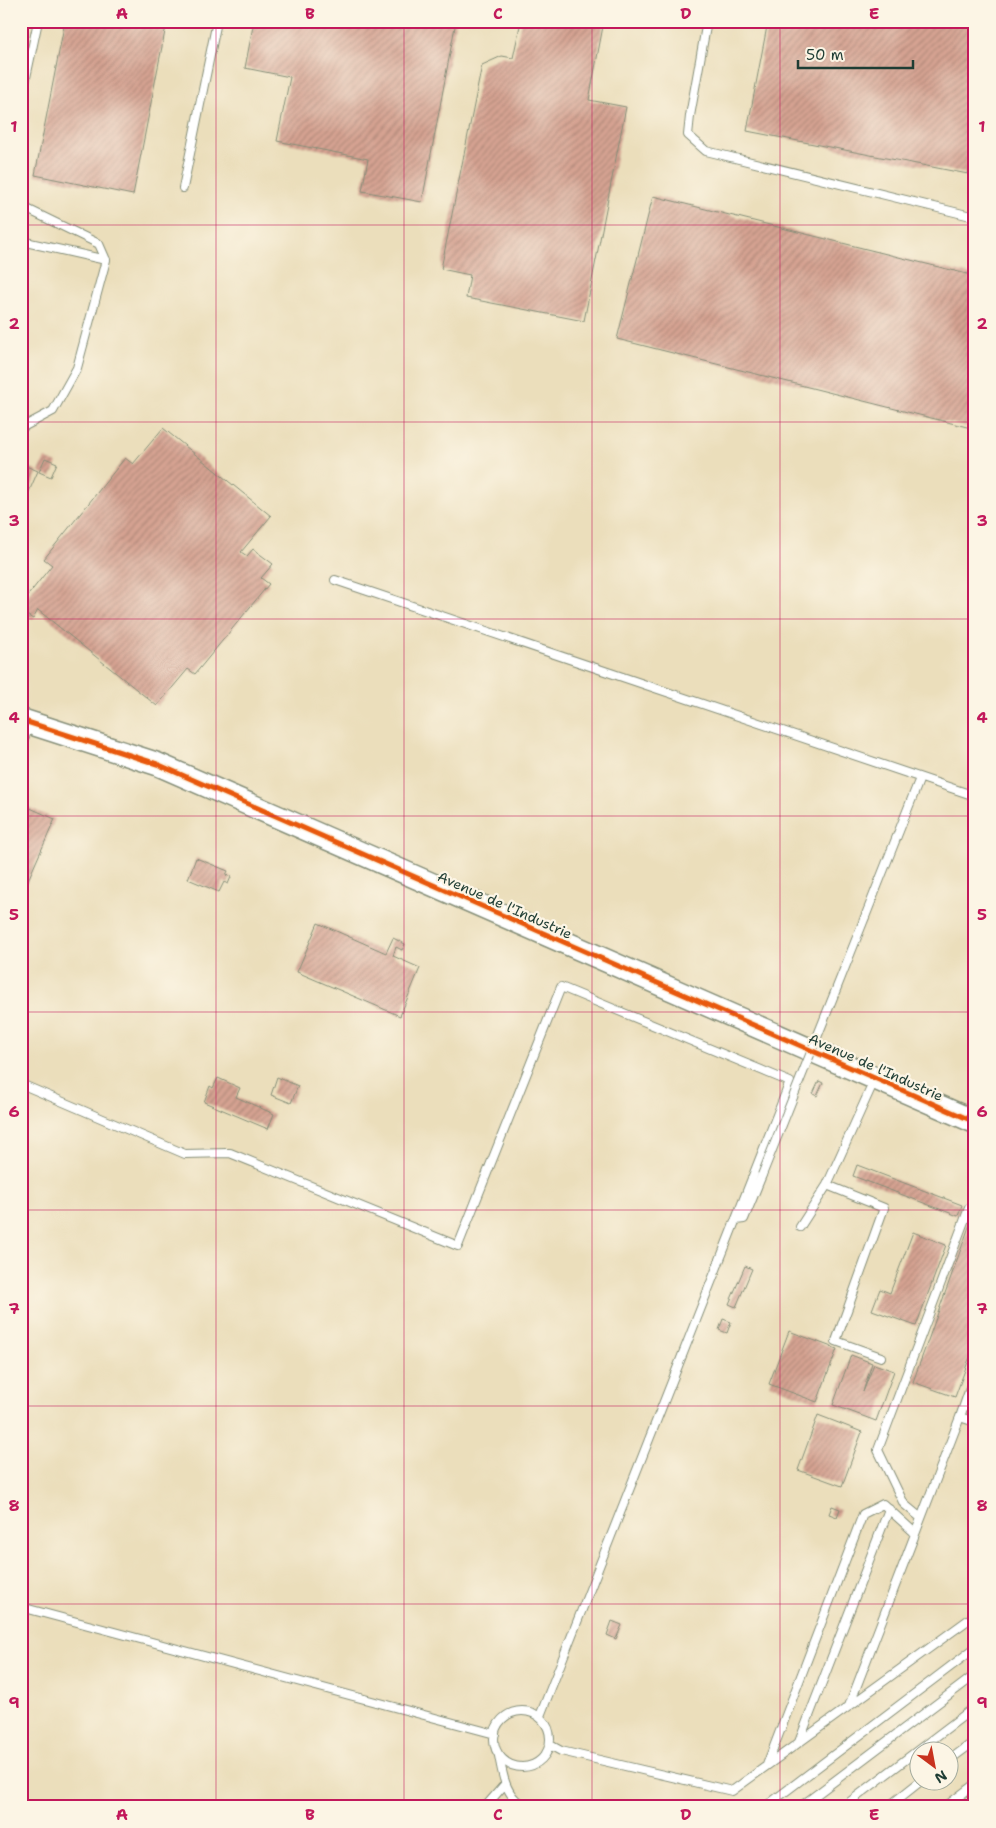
<svg xmlns="http://www.w3.org/2000/svg" width="996" height="1828" font-family="'Shantell Sans',sans-serif">
  <style>
    .building { fill: url(#building-hatch) }
    .lines { fill: none; stroke-linecap: round; stroke-linejoin: round }
    .lane-casing { stroke: #858e78; stroke-width: 10 }
    .secondary-casing { stroke: #858e78; stroke-width: 25 }
    .lane { stroke: #fff; stroke-width: 8 }
    .secondary { stroke: #fff; stroke-width: 22 }
    .lane-bridge-casing { stroke: #858e78; stroke-width: 10; stroke-linecap: butt }
    .lane-bridge { stroke: #fff; stroke-width: 8 }
    .cycleway-casing { stroke: #fcf5e5; stroke-width: 8 }
    .cycleway { stroke: #e8590c; stroke-width: 5 }
    .grid { fill: none; stroke: #c2185b; stroke-width: 1; stroke-opacity: 0.55 }
    .labels { text-anchor: middle; dominant-baseline: central; stroke-width: 4.5; stroke-linejoin: round; paint-order: stroke }
    .street-label { font-size: 14px; fill: #1f3d34; stroke: #fcf5e5 }
    .neatline { fill: none; stroke: #c2185b; stroke-width: 2 }
    .grid-label { font-size: 16px; text-anchor: middle; font-weight: bold; fill: #c2185b }
  </style>
  <defs>
    <pattern id="building-hatch" width="6" height="6" patternUnits="userSpaceOnUse" patternTransform="scale(1.25)"><rect width="6" height="6" fill="#d6a392"/><path d="M-1 1l2-2M0 6l6-6M5 7l2-2" fill="none" stroke="#ad8678"/></pattern>
  </defs>
  <rect width="100%" height="100%" fill="#fcf5e5"/>
  <filter id="ink" filterUnits="userSpaceOnUse"><feTurbulence type="fractalNoise" baseFrequency=".02" numOctaves="2"/><feDisplacementMap in="SourceGraphic" scale="10" xChannelSelector="R" yChannelSelector="G"/><feConvolveMatrix kernelMatrix="1 2 1 2 8 2 1 2 1" color-interpolation-filters="sRGB"/></filter>
  <filter id="wash" filterUnits="userSpaceOnUse"><feTurbulence type="fractalNoise" baseFrequency=".0096" numOctaves="4" result="noise"/><feDisplacementMap in="SourceGraphic" scale="20" xChannelSelector="R" yChannelSelector="G"/><feGaussianBlur stdDeviation="1.12" result="paint"/><feColorMatrix in="noise" values="0 0 0 0 0 0 0 0 0 0 0 0 0 0 0 0 0 1.4 0 .05"/><feComposite in="paint" operator="in"/></filter>
  <g filter="url(#wash)">
    <rect width="100%" height="100%" fill="#ebdebb"/>
    <g id="blocks">
      <path class="building" d="M65,21H167L133,195L35,175Z
        M254,21H456L422,202L362,191L368,159L277,141L290,77L245,68Z
        M521,21H604L589,100L626,107L584,321L466,298L470,275L441,269L482,65L502,56L513,58Z
        M768,21H975V141L968,174L747,131Z
        M653,196L975,276V429L617,339Z
        M163,428L271,516L241,552L247,556L253,549L273,564L261,578L269,584L195,674L188,669L157,706L38,610L33,619L22,612L21,608L27,601L25,599L52,565L44,559L125,458L133,464Z
        M45,458L57,463L51,477L39,472Z
        M21,464L38,471L21,510Z
        M21,804L55,819L21,896Z
        M196,858L228,871L226,875L231,877L228,884L224,882L219,892L188,879Z
        M318,923L386,953L393,938L405,944L402,950L396,947L393,956L420,968L400,1016L297,972Z
        M277,1077L298,1086L291,1103L271,1095Z
        M218,1078L240,1088L236,1097L274,1114L268,1129L204,1102L210,1086L213,1088Z
        M819,1081L823,1083L817,1096L813,1094Z
        M857,1165L962,1205L958,1216L853,1176Z
        M970,1224L975,1226V1343L955,1397L913,1382Z
        M913,1232L946,1245L916,1326L872,1310L880,1289L890,1293Z
        M745,1266L752,1269L736,1307L729,1304Z
        M723,1319L731,1322L727,1333L719,1330Z
        M789,1331L837,1349L817,1402L769,1384Z
        M851,1355L872,1363L863,1392L874,1364L894,1371L876,1421L833,1405Z
        M818,1415L862,1432L842,1486L798,1470Z
        M832,1506L840,1509L837,1517L829,1514Z
        M612,1621L622,1625L616,1639L607,1635Z"/>
    </g>
  </g>
  <g filter="url(#ink)">
    <use href="#blocks" fill-opacity="0" stroke="#858e78" stroke-width="1"/>
    <g class="lines">
      <g class="lane-casing">
        <path id="lane" d="M707,21L690,116L688,135L706,151L975,217
          M21,101L38,21
          M183,188L217,21
          M21,206L99,244L106,260L77,368L53,411L21,428
          M21,241L106,260
          M335,580L975,796
          M21,745L30,725
          M865,917L920,778
          M21,1084L185,1154L230,1153L458,1246L561,987L790,1082L540,1716
          M827,1185L884,1208L836,1341L881,1357
          M736,1220L744,1219L762,1175
          M800,1227L827,1185L874,1081
          M960,1417L975,1374
          M921,1518L904,1504L878,1450L969,1208L975,1210
          M21,1607L495,1734
          M849,1706L960,1417L975,1422
          M494 1739a28 28 0 1 1 56 0a28 28 0 1 1-56 0Z
          M799,1742L889,1509
          M550,1745L561,1751L732,1791L975,1615
          M499,1756C502,1770 504,1789 516,1800C520,1804 529,1805 534,1807
          M948,1761L975,1741
          M767,1765L863,1514L883,1504L915,1533
          M485,1807L505,1784
          M765,1807L975,1648
          M800,1807L975,1675
          M843,1807L975,1707
          M888,1807L922,1780
          M945,1807L975,1784"/>
      </g>
      <g class="secondary-casing">
        <path id="secondary" d="M21,720L157,764L975,1122"/>
      </g>
      <use href="#lane" class="lane"/>
      <use href="#secondary" class="secondary"/>
      <g class="lane-bridge-casing">
        <path id="lane-bridge" d="M762,1175L865,917"/>
      </g>
      <use href="#lane-bridge" class="lane-bridge"/>
      <g class="cycleway-casing">
        <path id="cycleway" d="M21,720L157,764L975,1122"/>
      </g>
      <use href="#cycleway" class="cycleway"/>
    </g>
  </g>
  <path class="grid" d="M216,21V1807M404,21V1807M592,21V1807M780,21V1807M21,225H975M21,422H975M21,619H975M21,816H975M21,1012H975M21,1210H975M21,1406H975M21,1604H975"/>
  <g class="labels">
    <g class="street-label">
      <text transform="translate(505 905) rotate(24)">Avenue de l'Industrie</text>
      <text transform="translate(876 1067) rotate(24)">Avenue de l'Industrie</text>
    </g>
  </g>
  <rect width="996" height="1828" fill="none" stroke="#fcf5e5" stroke-width="55"/>
  <g transform="translate(934 1766) rotate(148)"><circle r="24" fill="#fcf5e5" stroke="#a4ab9e"/>
  <path d="M0-4L9 19L0 12L-9 19Z" fill="#c8321e"/>
  <text y="-8" font-size="14" font-weight="bold" text-anchor="middle" fill="#1f3d34">N</text>
  </g>
  <path d="M798 60v8h115v-8" fill="none" stroke="#1f3d34" stroke-width="2.5"/>
  <text x="806" y="60" font-size="15" fill="#1f3d34" stroke="#fcf5e5" stroke-width="4" paint-order="stroke">50 m</text>
  <rect x="28" y="28" width="940" height="1772" class="neatline"/>
  <g class="grid-label">
    <text x="122" y="19">A</text>
    <text x="310" y="19">B</text>
    <text x="498" y="19">C</text>
    <text x="686" y="19">D</text>
    <text x="874" y="19">E</text>
    <text x="14" y="132">1</text>
    <text x="982" y="132">1</text>
    <text x="14" y="329">2</text>
    <text x="982" y="329">2</text>
    <text x="14" y="526">3</text>
    <text x="982" y="526">3</text>
    <text x="14" y="723">4</text>
    <text x="982" y="723">4</text>
    <text x="14" y="920">5</text>
    <text x="982" y="920">5</text>
    <text x="14" y="1117">6</text>
    <text x="982" y="1117">6</text>
    <text x="14" y="1314">7</text>
    <text x="982" y="1314">7</text>
    <text x="14" y="1511">8</text>
    <text x="982" y="1511">8</text>
    <text x="14" y="1708">9</text>
    <text x="982" y="1708">9</text>
    <text x="122" y="1820">A</text>
    <text x="310" y="1820">B</text>
    <text x="498" y="1820">C</text>
    <text x="686" y="1820">D</text>
    <text x="874" y="1820">E</text>
  </g>
</svg>
